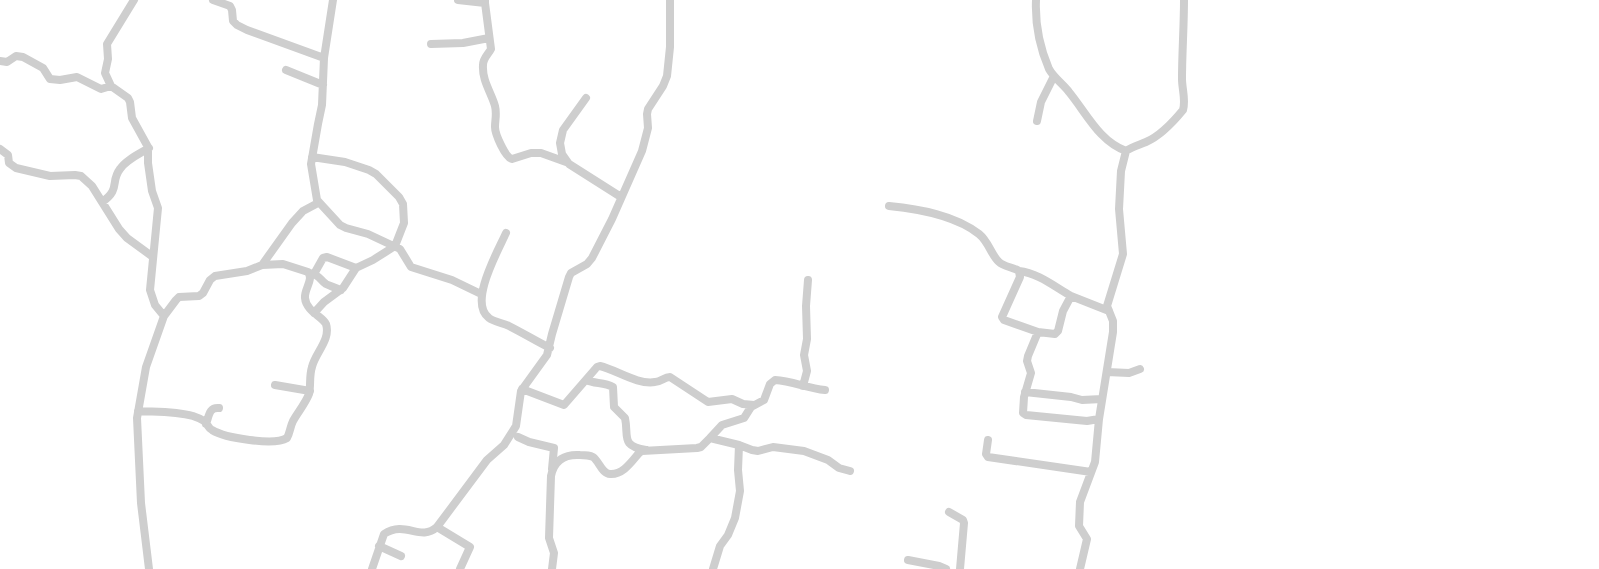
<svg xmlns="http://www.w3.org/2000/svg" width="1599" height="569" font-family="'Alegreya Sans',sans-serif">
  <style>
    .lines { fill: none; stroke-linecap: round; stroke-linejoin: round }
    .minor { stroke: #cecece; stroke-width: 8 }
  </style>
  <rect width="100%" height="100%" fill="#fff"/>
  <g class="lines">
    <path class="minor" d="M134,0L107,44L108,59L105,73L111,86L128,98L130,102L132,118L148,147V163L152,191L158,208L150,290L155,305L164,316
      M213,0L230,6L232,10L233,21L237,25L247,30L324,58
      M333,0L324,58L322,105L318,124L311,164L317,200L340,225L346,228L368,234L400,249L411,267L452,280L481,294
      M458,0L485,3V0
      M1036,0C1035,23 1040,48 1049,69C1054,78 1063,84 1069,92C1087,114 1099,141 1126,151L1121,171L1119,209L1123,254L1107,306L1113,321V332L1099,419L1095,462L1080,502L1079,526L1087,539L1080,569
      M485,3L491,49C488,55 483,58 483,65C482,81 491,92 495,106C497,114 495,120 495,127C495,134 505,157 512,159L531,153H541L566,162
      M431,44L463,43L489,38
      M0,61L7,62L16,56L23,57L43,68L50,79L60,80L77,77L101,89L111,86
      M286,70L323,85
      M586,98L563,130L560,143L562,154L569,164L621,197
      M1037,121L1041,102L1054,76
      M0,149L8,155L9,163L16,168L50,176L75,175L81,176L92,186L119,229L127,238L153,257
      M1126,151C1133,146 1139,145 1146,142C1160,136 1174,121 1183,110C1186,100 1182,89 1182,79C1182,53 1184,26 1184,0
      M312,157L345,162L369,170L376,174L399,197L403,204L404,223L395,246L373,260L356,268L343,288L324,302L314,313
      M102,202C121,189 110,182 120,169C126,160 139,154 149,148
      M889,206C919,209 955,215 979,234C989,242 991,255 999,262C1004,267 1013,267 1019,271L1020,277L1002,317L1004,320L1038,332L1055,334L1058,331L1063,311L1071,296L1109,311
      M506,233C498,251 468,303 489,318C494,322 503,323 509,326C523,333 536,341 550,348
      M1019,271C1038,273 1055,287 1071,296
      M310,273C321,276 319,279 326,284C330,286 336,288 341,290
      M314,274L323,258L327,257L356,268
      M1038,332L1028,356L1027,361L1031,373L1024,397L1023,413L1026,415L1087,421L1099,419
      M1107,372L1129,373L1140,369
      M586,380C595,384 604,382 613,387L614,407L625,418C629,436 620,446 646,450
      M275,385L310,391
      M803,386L807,371L804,355L807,339L806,306L808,280
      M522,389L564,405L597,367L600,366C617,370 637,385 655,382C661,382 664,377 670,377L708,402L732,399L743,404L754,405
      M825,390C807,388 792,381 775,380L770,384L764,400L751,407L744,418L722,425L710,438L739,445L752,450L758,451L773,447L804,451L828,460L839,468L850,471
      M1025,392L1071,397L1082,400L1102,399
      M138,411C156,412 175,411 193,416C196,417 201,419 204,421C208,424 208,428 212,430C225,438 274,446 287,438C290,433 290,427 293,421C298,412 305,404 309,394C311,386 309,376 312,367C315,353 331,340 326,324C323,317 306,311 305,298C304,289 314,280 308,272L283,264L262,265
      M206,424C209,416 209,407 219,408
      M518,437L529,442L554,448L552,469
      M988,440L986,454L988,457L1091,472
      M949,512L963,520L964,523L960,569
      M437,527L470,547L460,569
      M379,546L401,556
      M908,560L939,566L946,569
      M149,569L141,503L137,418L146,367L164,316L176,300L179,297L199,296L203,293L210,280L215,276L247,271L262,265L292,223L303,211L318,203
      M372,569L384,534C406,520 420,542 437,527L487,460L504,445L516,426L521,391L547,355L552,334L569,277L571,273L587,264L592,258L612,219L642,151L648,128L647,114L648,109L663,86L667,76L670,47V0
      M552,569L554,553L549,538L551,476C554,460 565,454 580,455C585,455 589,455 593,457C599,461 602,474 610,474C623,475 632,461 639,453L642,451L697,448L701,447L710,438
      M713,569L720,546L728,535L735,518L740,491L738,470L739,445"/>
  </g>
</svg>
